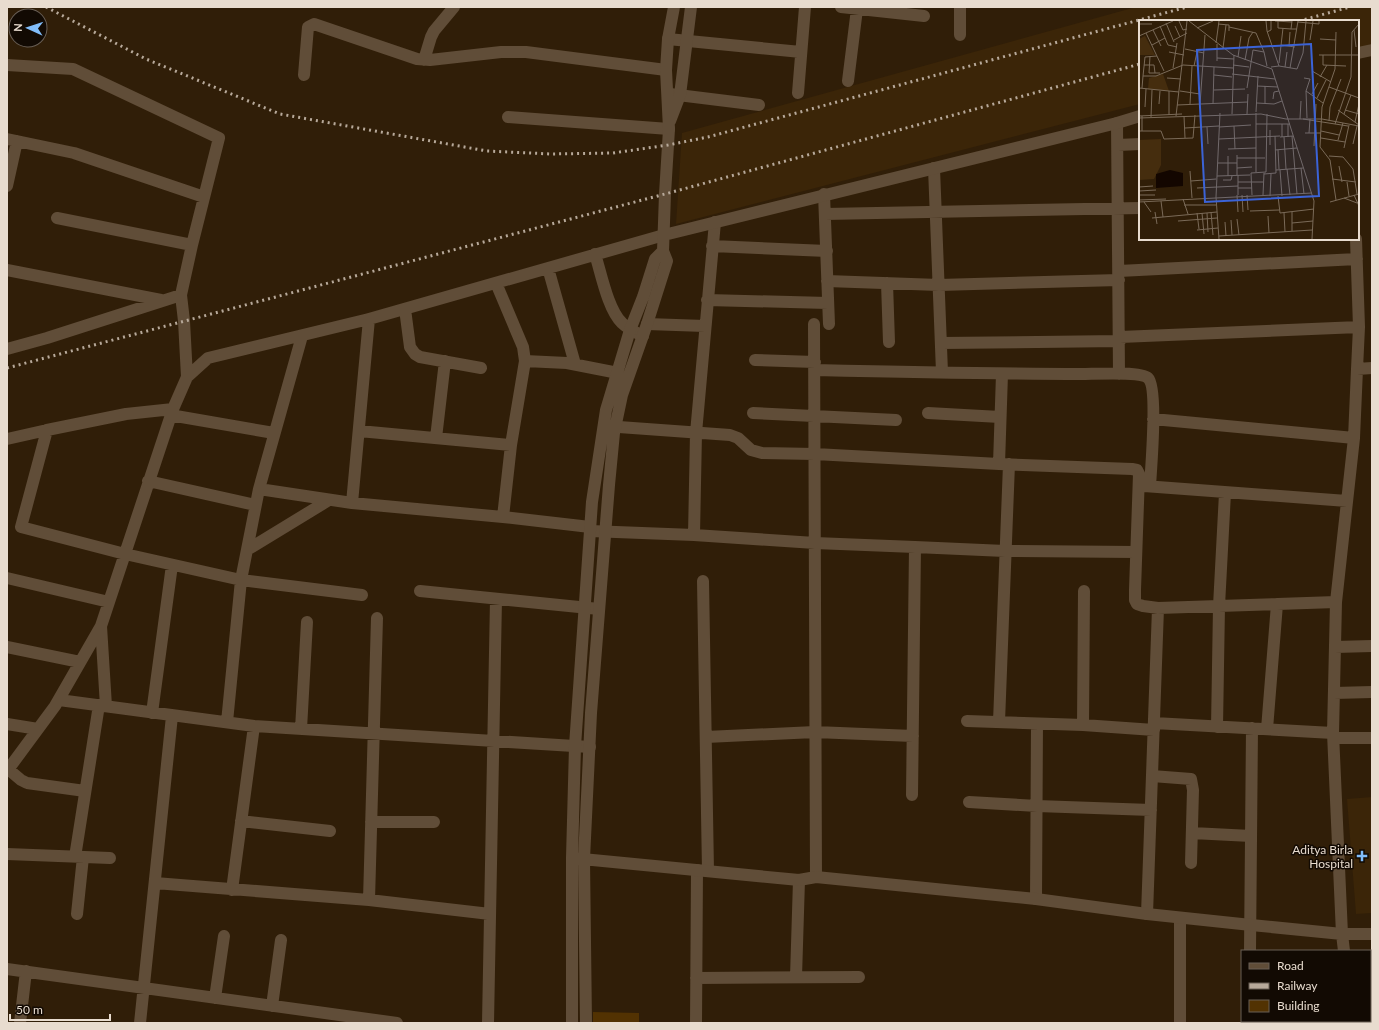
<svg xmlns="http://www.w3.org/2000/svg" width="1379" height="1030" font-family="Lato,sans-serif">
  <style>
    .built { fill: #3b2508 }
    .building { fill: #523202 }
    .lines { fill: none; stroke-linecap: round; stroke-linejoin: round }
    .minor { stroke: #604d38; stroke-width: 12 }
    .tertiary { stroke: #604d38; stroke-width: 12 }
    .rail { stroke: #b7a99a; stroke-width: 3; stroke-dasharray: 2 4; stroke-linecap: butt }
    .poi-dot { fill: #81bdfa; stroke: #120a03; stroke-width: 1.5 }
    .labels { text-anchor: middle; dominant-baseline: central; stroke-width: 3; stroke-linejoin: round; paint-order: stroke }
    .poi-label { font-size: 12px; fill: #e8dccf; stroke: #120a03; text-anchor: end }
    .inset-road { fill: none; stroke: #7a6a58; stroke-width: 1 }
    .view { fill: #3b63d7; fill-opacity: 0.15; stroke: #3b63d7; stroke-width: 2 }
    .inset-edge { fill: none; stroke: #e8dccf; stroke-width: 2 }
  </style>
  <rect width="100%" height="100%" fill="#301e08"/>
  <path class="built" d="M1136,7H1372V44L1358,48V21H1140V104L676,224L682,133Z
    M1372,797V913L1356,914L1347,799Z"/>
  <path class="building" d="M593,1012L639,1013V1023H593Z"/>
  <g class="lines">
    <path class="minor" d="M841,7L924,16
      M960,7V35
      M668,39L801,52
      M424,60L431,37L434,31L454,7
      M7,65L73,69L219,138L192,245L181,295
      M304,75L308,27L314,24L417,59L430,60L501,52H526L666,70
      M848,81L857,9
      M798,93L805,7
      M670,94L759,105
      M508,117L669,129
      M1117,123L1119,374
      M7,139L74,153L204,197
      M1118,145L1140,144
      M934,168L942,372
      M7,186L17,141
      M824,194L829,324
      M825,214L1140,208
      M57,218L192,245
      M712,246L827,251
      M595,254C601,273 608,310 622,323C628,329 635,332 643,336
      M548,268L575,364
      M7,270L161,300
      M1119,271L1357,259
      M827,281L939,285L1119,280
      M496,283L523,347L525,361L511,445L503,517
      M887,283L889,342
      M707,300L828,303
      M405,309L410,347L415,354L420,357L481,368
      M647,324L705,326
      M814,324L816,877
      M1120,337L1359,327
      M941,343L1120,341
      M7,349L47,338L181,295L184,321L187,377
      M755,360L815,362
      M525,361L567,363L618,373
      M1357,369L1372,368
      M815,370C904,372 993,374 1082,374C1094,374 1140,371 1148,378C1158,387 1151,469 1150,486
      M173,409L126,414L47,430L21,527L125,554L241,580L362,595
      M753,413L896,420
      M928,413L1000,417
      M170,415L274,433
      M1153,419L1354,438
      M605,426L730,435L738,438L751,450L762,453L815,454L999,464L1132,469L1137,470L1139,474L1135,590V600L1137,604L1143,606L1158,608L1336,602
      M359,431L511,445
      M436,438L445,361
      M7,439L47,430
      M999,464L1002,374
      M148,481L255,505
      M1144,486L1347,501
      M259,489L352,503L503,517L590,527
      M352,503L369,319
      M590,531L694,535L815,543L915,547L1005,551L1136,552
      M694,535L696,433L715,222
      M247,550L329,500
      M7,578L109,602
      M703,581L708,871
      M420,591L599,609
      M101,626L106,706
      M7,647L80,662
      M1335,647L1372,646
      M1334,693L1372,692
      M59,700L254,726L590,747
      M152,713L172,565
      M967,721L1083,725L1154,730
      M227,722L241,580L259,489L302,336
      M999,722L1009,464
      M1154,723L1333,733
      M7,724L38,729
      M1083,725L1084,591
      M1217,727L1219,606L1225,493
      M301,729L307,622
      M1267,729L1277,604
      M706,737L815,732L913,736
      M1333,738H1372
      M8,769L21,780L27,783L85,791
      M7,771L55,706L101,626L173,409L187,377L208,358L369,319L664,235
      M1152,776L1191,779L1193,790L1191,863
      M912,795L915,547
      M969,802L1037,806L1151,810
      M241,821L330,831
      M371,822H434
      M1192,833L1251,836
      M7,854L110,858
      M75,857L99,705
      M155,883L369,900L490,914
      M232,890L254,726
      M1036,899L1037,724
      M369,900L377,618
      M77,914L83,857
      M1147,914L1158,608
      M1180,918V1023
      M1342,934L1333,733L1336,602L1354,438L1357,369L1359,327L1356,239
      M1250,951L1252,728
      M7,969L397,1023
      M796,977L799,880
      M696,978L859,977
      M215,998L224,936
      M272,1006L281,940
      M20,1023L26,971
      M140,1023L172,716
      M488,1023L496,599
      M696,1023L697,870
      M1249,1023V1021"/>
    <path class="tertiary" d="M1358,53L1372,50
      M670,121L680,95L691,7
      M664,235L1117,123L1140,116
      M572,858L799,880L816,877L1036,899L1147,914L1251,925L1342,934H1372
      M1342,934L1344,951
      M572,1023V858L575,746L592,502L606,410L630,330L643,297L655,259L663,251
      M586,1023L584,859L591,713L609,485L614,433L622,395L647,324L667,261L663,251L665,194L669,129L666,70L668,39L674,7
      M1338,1023V1021
      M1353,1023V1021"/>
    <path class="rail" d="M46,7L146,59L280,114L487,151L551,154L613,153L668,145L708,137L1187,7
      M1299,21L1350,7
      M7,368L665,194L1140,64"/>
  </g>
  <path class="poi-dot" d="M1360 850h4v4h4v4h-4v4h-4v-4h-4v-4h4z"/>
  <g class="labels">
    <g class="poi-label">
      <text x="1353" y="849">Aditya Birla<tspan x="1353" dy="14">Hospital</tspan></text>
    </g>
  </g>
  <g transform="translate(1139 20)">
    <rect width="220" height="220" fill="#301e08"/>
    <path d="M6,16L16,35H0V19ZM24,54L30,71L9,69L10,58ZM22,119V145L15,159L0,160V120Z" fill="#452d0e"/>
    <path d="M31,150L44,153V166L17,168V154Z" fill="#130600"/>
    <path class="inset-road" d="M40,1L44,10L48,9M50,1L94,35L133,49L175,181L173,219M127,1L128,11L140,46L132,47M136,1L153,2M139,1V8L152,9M153,1L152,9H158M159,2L180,4V1M27,3L35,22M0,4H13M79,4L90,5V11M21,6L29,25L38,27M36,6L41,17M90,7L117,13L125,32M58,8L74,1M14,10L22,26M215,10L217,27M128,12L132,10V1M7,13L25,51M0,16L34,1M181,19L197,20M35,20L48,13M171,20L174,1M77,23L80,1M78,24V41M13,25L26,18M142,25L156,27M150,26L151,12M84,28L87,5M46,29L65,33M30,32L45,35M180,35H220M184,35V45L207,46M11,36L10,53H21M99,37L102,16M78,38L95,39M106,40L110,18L114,12M140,43L144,8M5,45H15L16,53M94,45L110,47M55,46L58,32M140,46L158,49L164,33L167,1M146,47L148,32M34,48L38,23M151,48L159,1M173,51L192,62M93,54L136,59M75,55L93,57M4,56L6,37L18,36M181,57L188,45M28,58L42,59M165,58L171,59L167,71L168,98M118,66L139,67M190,67L220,78M0,68L40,72M3,68L4,56H17L44,45L94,48M108,68L114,30L125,32L128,46M75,70L106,69M30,71V95M41,71L61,74M167,71L184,83M173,74L179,63M178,78L187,60M134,79L135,72L140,71M118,83L135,84L143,81M126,83V66M20,84L21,71M51,84L53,46M61,84L66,15M74,84L75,47M38,85L109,82M6,87L7,69M199,90L220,105M206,90L220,94M117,92L119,56M117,93V152M93,94L95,35M108,94L109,74M205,94L212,75M0,96L43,94M3,96V111M37,96L48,1M45,96L46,118M12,97L13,70M0,98L122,94L147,99H183L220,106M161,99L162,81M164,99L209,106M190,101L191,87L202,59M216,102L220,84M117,104H151M143,104V117M149,104V117M196,104L212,57L213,12L220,4M95,106L96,129M68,107L69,124M80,107L112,105M46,108L80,106M131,110V125M0,111H22L25,119L54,118L56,95M182,111L200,115M166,113H182M170,113L171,99M153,116L158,174M141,117L154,116M145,117L147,149M182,118L206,122M80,119L141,116M199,120L204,103M214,124L218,106M175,126L177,84M205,128L210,105M89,129L117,128M136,130L158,128M139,130L140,149M98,135V155M89,136V156M190,136L204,137L214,149L218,174M98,138H126M79,143H98M200,146L203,162M98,148L113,147M162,148L165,174M148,149L151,175M137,150L164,148M141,150L143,176M51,151L53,178M125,154L137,153L136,116M99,155V175M78,156L111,155M193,159L217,162M84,160H92L93,156M52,161L77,159M99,162H124M208,162L210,176M0,167L14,166M58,168L99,166M99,168H113M0,171L17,170M0,175H16M98,175L99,192M103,175L104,192M108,175L109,190M113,175L112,153L127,152L128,94M124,175L125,153M215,175L220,186M131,176L132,154M139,176L141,193L175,189M205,178L218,183M44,179L49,194M0,180L27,179M197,180L191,140L181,127L183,87L196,49L197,12M22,181L24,197M0,182L173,173M5,182L12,192M191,182L220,174M45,185H77M111,191L140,190M16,192L18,204M72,192L74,215M153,192V211M58,193L60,209M63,193L65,214M68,193L69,212M145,193L146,212M129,196L130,213M13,198L78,192M98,199L100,215M92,200L93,215M39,201L78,198M86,202L87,216M153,203L174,201M58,210L79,208M80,216L173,210M80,219L77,177L81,93"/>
    <path class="view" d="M172,24L180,176L66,182L58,30Z"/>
    <rect width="220" height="220" class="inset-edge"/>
  </g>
  <rect width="1379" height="1030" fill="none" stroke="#e8dccf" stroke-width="16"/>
  <rect x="1241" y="950" width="130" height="72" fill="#120a03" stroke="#685e55"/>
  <rect x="1249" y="963" width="20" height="6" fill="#604d38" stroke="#685e55"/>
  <text x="1277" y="970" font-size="12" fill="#e8dccf">Road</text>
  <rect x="1249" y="983" width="20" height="6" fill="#b7a99a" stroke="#685e55"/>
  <text x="1277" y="990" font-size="12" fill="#e8dccf">Railway</text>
  <rect x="1249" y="1000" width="20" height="12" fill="#523202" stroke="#685e55"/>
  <text x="1277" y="1010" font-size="12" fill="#e8dccf">Building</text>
  <g transform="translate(28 28) rotate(273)"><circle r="19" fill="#120a03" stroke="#685e55"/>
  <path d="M0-3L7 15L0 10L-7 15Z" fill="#81bdfa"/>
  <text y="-6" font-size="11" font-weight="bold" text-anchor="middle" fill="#e8dccf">N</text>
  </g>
  <path d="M10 1014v6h100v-6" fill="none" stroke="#e8dccf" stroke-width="2"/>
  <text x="16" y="1014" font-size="12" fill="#e8dccf" stroke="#120a03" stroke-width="3" paint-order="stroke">50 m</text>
</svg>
